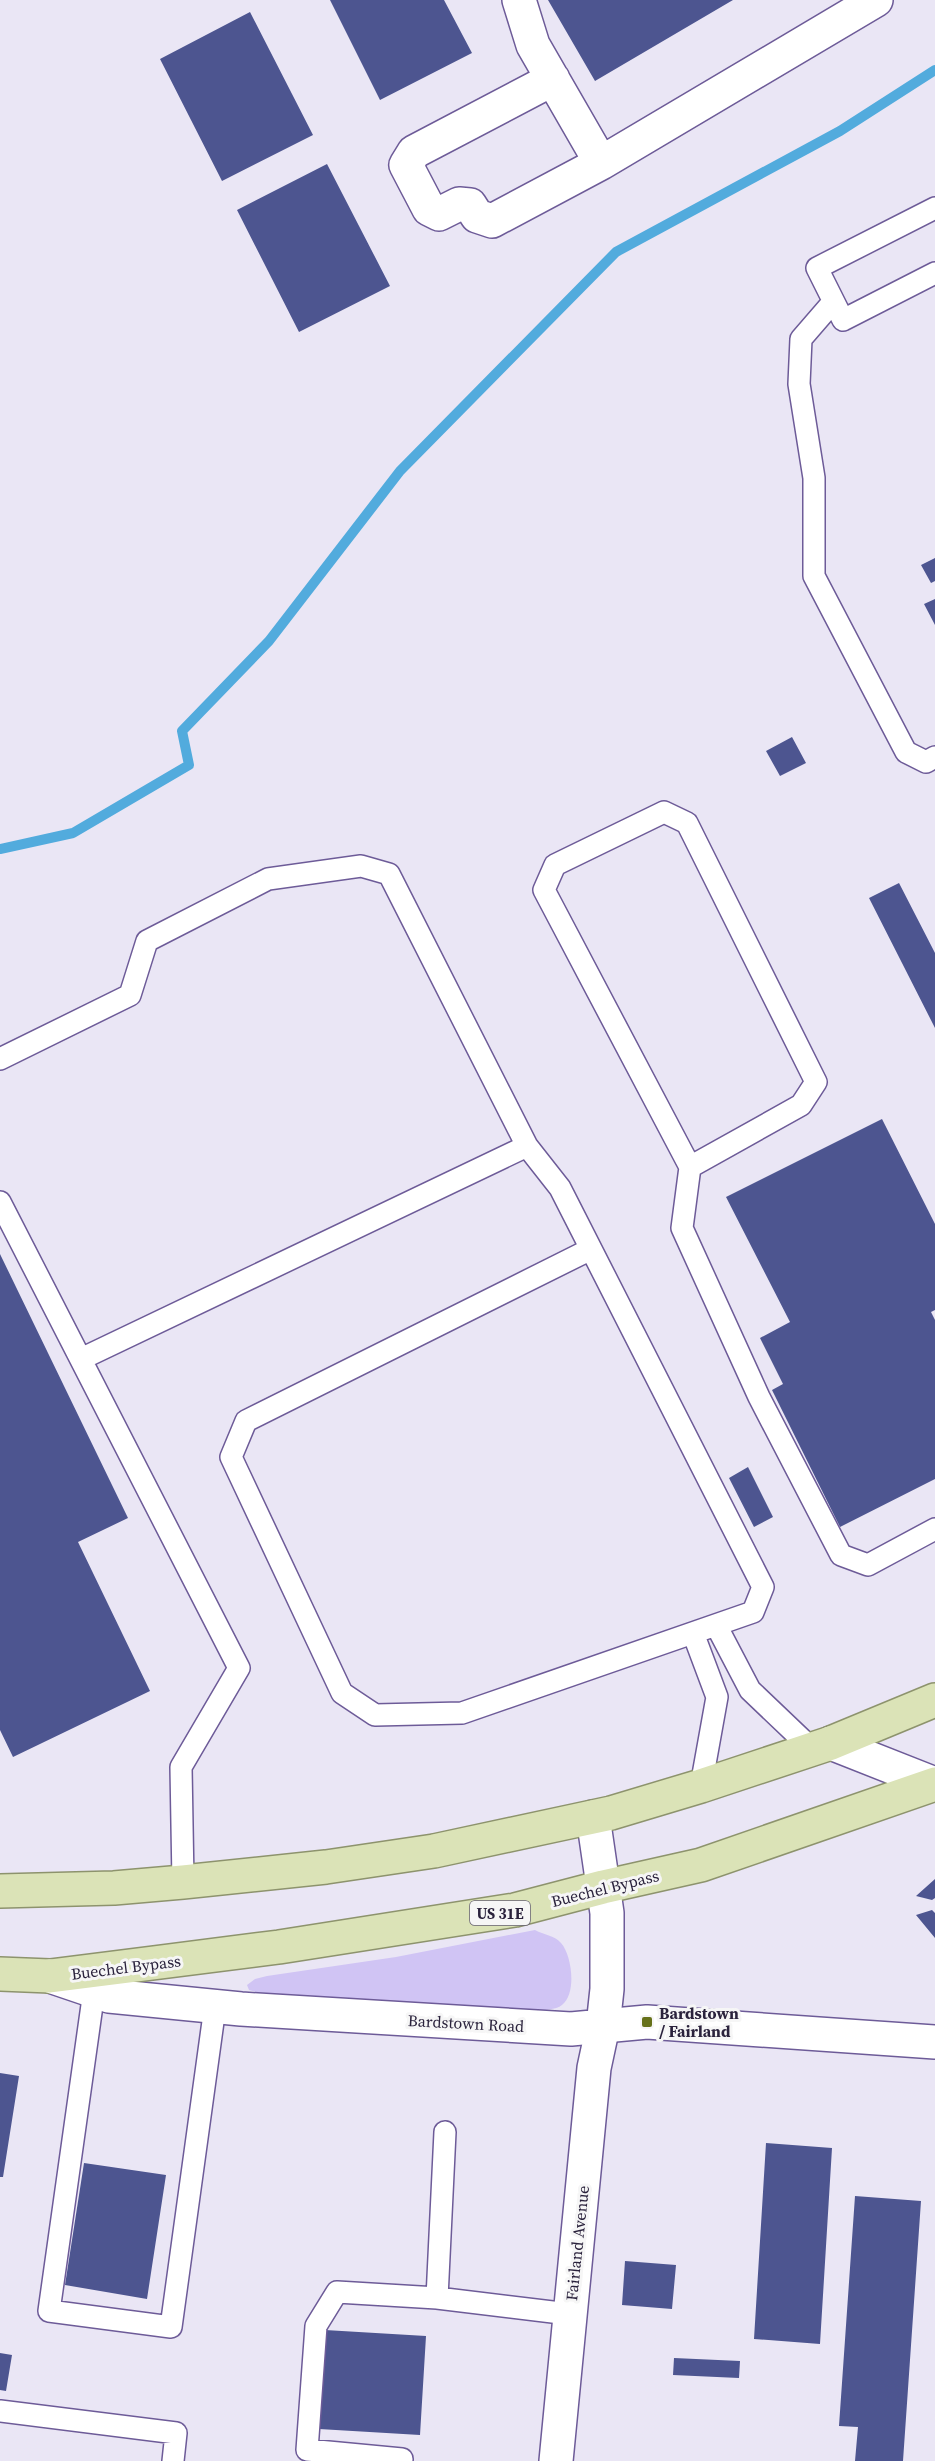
<svg xmlns="http://www.w3.org/2000/svg" width="935" height="2461" font-family="'Source Serif 4',serif">
  <style>
    .green { fill: #d0c4f4 }
    .lines { fill: none; stroke-linecap: round; stroke-linejoin: round }
    .stream { stroke: #52abdd; stroke-width: 10 }
    .building { fill: #4d5590 }
    .lane-casing { stroke: #6d5b98; stroke-width: 24 }
    .street-casing { stroke: #6d5b98; stroke-width: 36 }
    .secondary-casing { stroke: #6d5b98; stroke-width: 36 }
    .primary-casing { stroke: #8d936d; stroke-width: 36 }
    .lane { stroke: #fff; stroke-width: 21 }
    .street { stroke: #fff; stroke-width: 33 }
    .secondary { stroke: #fff; stroke-width: 33 }
    .primary { stroke: #dbe3b7; stroke-width: 33 }
    .poi-dot { fill: #66711a; stroke: #f6f6f6; stroke-width: 2 }
    .labels { text-anchor: middle; dominant-baseline: central; stroke-width: 6; stroke-linejoin: round; paint-order: stroke }
    .shield { fill: #f6f6f6; stroke: #676274; stroke-width: 1.5 }
    .shield-label { font-size: 15px; font-weight: bold; fill: #2a223c }
    .street-label { font-size: 16px; fill: #2a223c; stroke: #f6f6f6 }
    .poi-label { font-size: 16px; font-weight: bold; fill: #2a223c; stroke: #f6f6f6; text-anchor: start }
  </style>
  <rect width="100%" height="100%" fill="#eae6f5"/>
  <path class="green" d="M535,1930C544,1935 554,1935 561,1943C572,1955 577,1994 562,2005C556,2010 543,2010 534,2011L266,1995L249,1990L247,1985L255,1979L267,1976L396,1957Z"/>
  <g class="lines">
    <path class="stream" d="M0,849L73,833L189,765L182,731L269,641L400,471L616,252L840,131L935,70"/>
  </g>
  <path class="building" d="M330,0H444L472,53L380,100Z
    M548,0H733L595,81Z
    M250,12L313,135L222,181L160,59Z
    M327,164L390,286L299,332L237,210Z
    M935,558V581L931,583L921,565Z
    M935,599V625L924,604Z
    M792,737L806,763L780,776L766,751Z
    M899,883L935,953V1028L869,898Z
    M882,1119L935,1224V1310L931,1312L935,1320V1479L840,1527L772,1390L783,1384L760,1338L790,1322L726,1197Z
    M0,1254L128,1518L78,1542L150,1691L13,1757L0,1730Z
    M748,1467L773,1517L754,1527L729,1478Z
    M935,1879V1898L932,1900L916,1896Z
    M932,1910L935,1913V1938L916,1915Z
    M0,2073L19,2076L3,2177H0Z
    M766,2143L832,2148L820,2344L754,2339Z
    M84,2163L166,2175L147,2299L65,2285Z
    M855,2196L921,2201L903,2461H855L858,2427L839,2426Z
    M625,2261L676,2265L672,2309L622,2305Z
    M325,2330L426,2336L420,2435L319,2429Z
    M0,2353L12,2355L6,2391L0,2390Z
    M674,2358L740,2361L739,2378L673,2375Z"/>
  <g class="lines">
    <g class="lane-casing">
      <path id="lane" d="M935,208L817,268L843,320L935,273
        M833,302L801,339L799,384L814,478V576L906,752L926,762L935,757
        M0,1059L130,995L147,941L268,879L361,866L389,874L527,1146L81,1359
        M527,1146L560,1188L763,1587L753,1612L462,1713L375,1715L342,1693L231,1457L246,1421L591,1249
        M690,1167L801,1105L816,1082L687,823L664,812L555,865L544,890L690,1167L682,1228L759,1397L841,1555L868,1565L935,1529
        M0,1202L239,1668L181,1767L183,1882
        M716,1625L750,1690L813,1750
        M693,1633L717,1697L701,1786
        M94,1991L49,2311L171,2327L215,2007
        M445,2132L437,2298L569,2314
        M0,2411L176,2433L173,2461
        M402,2459L307,2450L316,2326L337,2292L437,2298"/>
    </g>
    <g class="street-casing">
      <path id="street" d="M519,0L533,45L601,163L876,0
        M553,79L414,152L406,165L429,209L439,214L459,204L470,205L477,216L492,221L601,163
        M556,2461L594,2068L603,2026"/>
    </g>
    <g class="secondary-casing">
      <path id="secondary" d="M831,1743L935,1784
        M593,1817L607,1913V1989L603,2026
        M50,1976L109,1996L241,2009L571,2029L647,2022L935,2042"/>
    </g>
    <g class="primary-casing">
      <path id="primary" d="M0,1891L114,1888L183,1882L326,1867L434,1851L611,1813L701,1786L831,1743L935,1700
        M0,1974L50,1976L153,1963L279,1947L515,1910L603,1887L701,1865L935,1784"/>
    </g>
    <use href="#lane" class="lane"/>
    <use href="#street" class="street"/>
    <use href="#secondary" class="secondary"/>
    <use href="#primary" class="primary"/>
  </g>
  <rect class="poi-dot" x="641" y="2016" width="12" height="12" rx="3"/>
  <g class="labels">
    <rect class="shield" x="470" y="1901" width="60" height="24" rx="4.5"/>
    <g class="shield-label">
      <text x="500" y="1913">US 31E</text>
    </g>
    <g class="street-label">
      <text transform="translate(605 1888) rotate(-14)">Buechel Bypass</text>
      <text transform="translate(126 1967) rotate(-7)">Buechel Bypass</text>
      <text transform="translate(466 2023) rotate(3)">Bardstown Road</text>
      <text transform="translate(577 2243) rotate(-84)">Fairland Avenue</text>
    </g>
    <g class="poi-label">
      <text x="659" y="2013">Bardstown<tspan x="659" dy="18">/ Fairland</tspan></text>
    </g>
  </g>
</svg>
